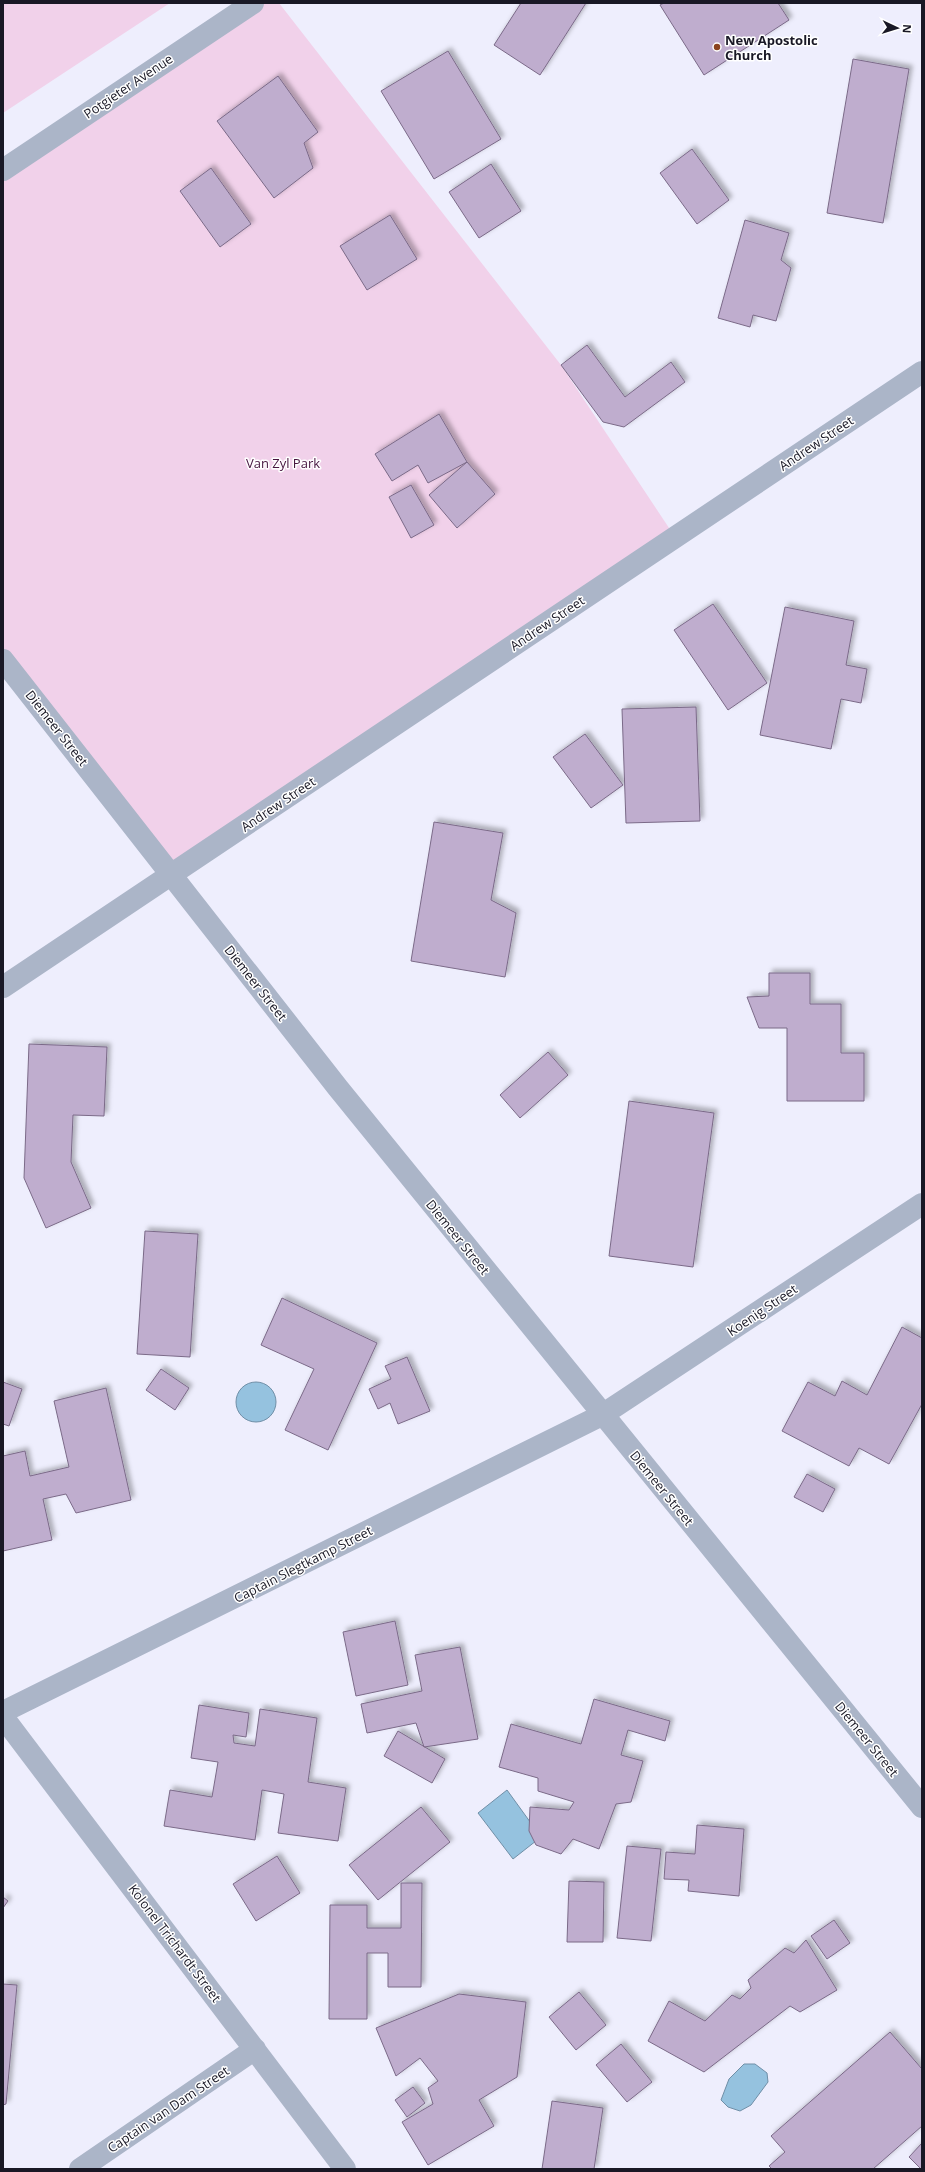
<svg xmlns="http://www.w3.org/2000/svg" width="925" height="2172" font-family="'Open Sans',sans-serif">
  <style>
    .green { fill: #f1d1ea }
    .water { fill: #95c2df; stroke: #708fa7 }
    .building { fill: #bfadce; stroke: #7b6a88; filter: url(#shadow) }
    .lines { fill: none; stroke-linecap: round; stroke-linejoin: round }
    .minor { stroke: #abb5c8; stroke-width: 22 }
    .poi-dot { fill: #8a431f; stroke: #fff; stroke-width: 1.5 }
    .labels { text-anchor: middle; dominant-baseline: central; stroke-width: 3; stroke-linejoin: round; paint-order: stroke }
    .poi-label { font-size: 13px; font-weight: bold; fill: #191825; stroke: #fff; text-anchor: start }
    .street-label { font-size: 13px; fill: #191825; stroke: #fff }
    .park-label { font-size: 13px; fill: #45143e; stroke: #fff }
  </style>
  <defs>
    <filter id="shadow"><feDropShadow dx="3.5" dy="-3.5" stdDeviation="2" flood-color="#0004"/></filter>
  </defs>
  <rect width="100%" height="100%" fill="#eeeefd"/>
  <path class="green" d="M3,3H170L3,113Z
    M253,3H279L561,365L675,537L171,874L3,660V170Z"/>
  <path class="water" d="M236 1402a20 20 0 1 1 40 0a20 20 0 1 1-40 0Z
    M507,1790L541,1837L513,1859L478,1813Z
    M744,2064H755L767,2073L768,2082L751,2105L740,2111L728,2107L721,2100L729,2079Z"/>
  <path class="building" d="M521,3H586L540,75L494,45Z
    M664,3H778L789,20L704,75L660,5Z
    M448,51L501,139L434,179L381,91Z
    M853,59L909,69L883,223L827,213Z
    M278,76L318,132L304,143L313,168L274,198L217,121Z
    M692,149L729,200L697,224L660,173Z
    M491,164L521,211L479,238L449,192Z
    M211,168L251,224L220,247L180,191Z
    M390,215L417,259L367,290L340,246Z
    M745,220L789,233L781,260L791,268L776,321L753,315L750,327L718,318Z
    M587,345L625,397L671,362L685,382L624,427L603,422L561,365Z
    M439,414L467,462L428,483L418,465L392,481L375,454Z
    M467,462L495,494L457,528L429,495Z
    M411,485L434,525L411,538L389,497Z
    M713,604L767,683L728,710L674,630Z
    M785,607L854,621L846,665L867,669L861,703L841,699L831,749L760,735Z
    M696,707L700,821L626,823L622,709Z
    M585,734L623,785L591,808L553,757Z
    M434,822L503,833L491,900L516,913L505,977L411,961Z
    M769,973H810V1004H841V1053H864V1101H787V1028H759L747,997L769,996Z
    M29,1044L107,1047L104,1116L73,1115L71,1162L91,1208L46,1228L24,1178Z
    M548,1052L568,1075L520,1118L500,1095Z
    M629,1101L714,1113L693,1267L609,1256Z
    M145,1231L198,1234L190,1357L137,1354Z
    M282,1298L377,1343L328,1450L285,1430L314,1369L261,1345Z
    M902,1327L922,1338V1404L889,1464L859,1448L849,1466L782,1431L808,1382L835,1396L842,1381L867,1395Z
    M407,1357L430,1411L398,1424L390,1403L378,1409L369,1389L391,1379L385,1366Z
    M161,1369L189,1388L175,1410L146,1390Z
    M3,1382L22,1389L9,1426L3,1424Z
    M106,1388L131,1500L76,1513L66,1494L43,1499L52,1540L3,1551V1456L25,1451L30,1476L69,1467L54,1401Z
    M807,1474L835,1489L823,1512L794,1497Z
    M395,1621L408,1685L356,1696L343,1632Z
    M460,1647L478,1739L424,1747L416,1723L367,1733L361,1704L422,1691L415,1655Z
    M594,1699L670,1721L665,1741L628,1730L621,1755L643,1761L631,1802L616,1804L599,1849L573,1839L561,1854L536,1845L529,1831L530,1807L569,1810L574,1802L538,1791V1778L499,1767L511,1724L581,1744Z
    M199,1705L249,1713L246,1737L233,1735L234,1743L255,1746L260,1709L317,1718L308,1782L346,1788L338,1841L278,1833L284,1794L262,1790L255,1840L164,1826L170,1790L212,1797L218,1762L191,1758Z
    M398,1731L445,1759L432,1783L384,1756Z
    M421,1807L450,1842L378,1900L349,1865Z
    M697,1825L744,1829L739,1896L688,1891L689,1880L664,1879L666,1852L695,1854Z
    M627,1846L661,1849L651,1941L617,1938Z
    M277,1856L300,1893L256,1921L233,1884Z
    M569,1881L604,1882L603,1942H567Z
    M401,1883H422L421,1987H388V1953H367V2019H329L330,1905H367V1928H401Z
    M3,1897L8,1901L3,1908Z
    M834,1920L850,1943L827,1959L811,1936Z
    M806,1940L837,1990L800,2012L790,2006L704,2072L648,2041L669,2001L705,2021L732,1995L740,1999L751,1988L748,1980L785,1948L794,1953Z
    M3,1984L17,1985L6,2104L3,2105Z
    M579,1992L606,2025L576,2050L549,2017Z
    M459,1994L526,2002L517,2077L479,2100L494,2126L428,2165L402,2122L433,2104L428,2088L438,2081L420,2058L396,2076L376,2028Z
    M890,2032L922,2069V2126L873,2169H772L769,2166L785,2152L771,2136Z
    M621,2044L652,2082L627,2102L596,2065Z
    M413,2087L425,2103L407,2117L395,2100Z
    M552,2101L603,2108L594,2169H542Z
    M922,2143V2169H921L909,2157Z"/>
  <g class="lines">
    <path class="minor" d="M3,170L253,3
      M3,660L338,1088L922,1807
      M3,987L922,372
      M3,1712L602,1415L922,1204
      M3,1717L345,2169
      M80,2169L255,2049"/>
  </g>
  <circle class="poi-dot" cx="717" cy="47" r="4"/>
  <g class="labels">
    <g class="poi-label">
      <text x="725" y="40">New Apostolic<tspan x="725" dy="15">Church</tspan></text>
    </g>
    <g class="street-label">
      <text transform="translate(128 86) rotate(-34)">Potgieter Avenue</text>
      <text transform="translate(816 443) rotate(-34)">Andrew Street</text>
      <text transform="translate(547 623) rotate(-34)">Andrew Street</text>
      <text transform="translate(57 728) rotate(52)">Diemeer Street</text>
      <text transform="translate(278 804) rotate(-34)">Andrew Street</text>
      <text transform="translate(256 983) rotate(52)">Diemeer Street</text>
      <text transform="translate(458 1237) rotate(51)">Diemeer Street</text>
      <text transform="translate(762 1310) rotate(-34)">Koenig Street</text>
      <text transform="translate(662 1488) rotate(51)">Diemeer Street</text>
      <text transform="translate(303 1564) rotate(-27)">Captain Slegtkamp Street</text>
      <text transform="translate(867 1739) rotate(51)">Diemeer Street</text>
      <text transform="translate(175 1943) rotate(53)">Kolonel Trichardt Street</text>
      <text transform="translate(168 2109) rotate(-34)">Captain van Dam Street</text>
    </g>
    <g class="park-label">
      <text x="283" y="463">Van Zyl Park</text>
    </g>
  </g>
  <rect width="925" height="2172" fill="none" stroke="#191825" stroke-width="8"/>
  <g transform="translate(897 28) rotate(94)" stroke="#ffffff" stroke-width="3" paint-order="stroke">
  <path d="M0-3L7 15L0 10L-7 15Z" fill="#191825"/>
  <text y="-6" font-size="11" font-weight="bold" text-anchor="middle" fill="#191825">N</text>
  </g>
</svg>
